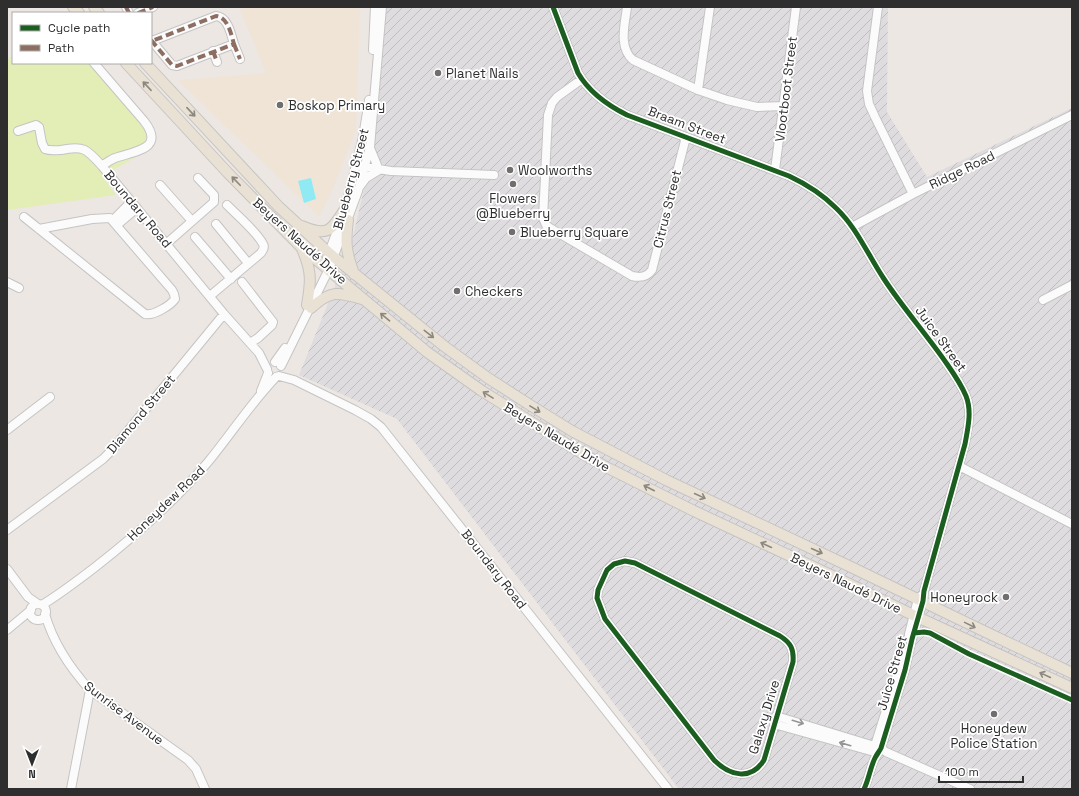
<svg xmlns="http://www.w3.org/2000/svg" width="1079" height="796" font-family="'Space Grotesk',sans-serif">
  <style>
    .industrial { fill: url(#industrial-furrows) }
    .education { fill: #f0e4d7 }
    .pitch { fill: #e2eeb6 }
    .water { fill: #90eaf4 }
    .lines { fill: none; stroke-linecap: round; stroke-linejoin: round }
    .minor-casing { stroke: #c5c4c4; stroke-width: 10 }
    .major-casing { stroke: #c6c4c3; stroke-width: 12 }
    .minor { stroke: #fcfbfb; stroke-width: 8 }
    .major { stroke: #e9e1d4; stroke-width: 10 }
    .quiet { stroke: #8d6e63; stroke-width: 4; stroke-dasharray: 8 4; stroke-linecap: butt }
    .cycleway-casing { stroke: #fff; stroke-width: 8 }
    .cycleway { stroke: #1b5e20; stroke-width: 5 }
    .oneway { stroke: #8c8881 }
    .oneway2 { stroke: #959494 }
    .poi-dot { fill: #706f6d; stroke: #fff; stroke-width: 1.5 }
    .labels { text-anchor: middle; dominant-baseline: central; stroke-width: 3.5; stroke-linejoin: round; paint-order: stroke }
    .poi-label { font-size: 13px; fill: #2e2e2e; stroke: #fff; text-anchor: start }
    .street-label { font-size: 13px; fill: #2e2e2e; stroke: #fff }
  </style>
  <defs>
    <pattern id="industrial-furrows" width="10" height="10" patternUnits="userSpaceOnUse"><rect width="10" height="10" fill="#dfdcdf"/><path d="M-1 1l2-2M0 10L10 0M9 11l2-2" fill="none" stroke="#c0bdc0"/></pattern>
  </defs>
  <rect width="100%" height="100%" fill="#ece7e3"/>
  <path class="industrial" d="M383,7H888L887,112L927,177L1072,108V789H679L397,419L299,375L350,249L368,172L373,143Z"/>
  <path class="education" d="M239,7H360L356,130L334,186L319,217L178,80L266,73Z"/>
  <path class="pitch" d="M13,55V63H92L147,126L152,148L102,176L116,195L7,210V60Z"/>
  <path class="water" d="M311,178L316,199L304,203L298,181Z"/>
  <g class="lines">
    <g class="minor-casing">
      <path id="minor" d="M126,7L129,13
        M553,7L578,73C589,92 607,105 627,115L789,176C806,184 822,194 836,208C857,228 868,255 884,279C903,308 927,335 947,364C954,374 961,384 966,396C972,411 968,428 965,444L924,591L923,601L912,639L905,670L881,748C879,752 877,754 875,758C870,768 869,779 864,789
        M627,7C625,24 618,47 633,60L698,90L727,100L757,107L784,106
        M878,7L867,91L869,104L875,117L913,194
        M138,13L153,7
        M151,40L172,65L177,66L234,44C231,34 228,17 216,16L152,41
        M234,44L240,59
        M373,50L375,7
        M213,51L217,62
        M94,63L144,121C166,149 135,151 115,158C110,160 106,163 102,166L224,314L259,353L267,369
        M582,79L557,97L552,103L548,115L543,218L546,225L550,228L632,276C641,278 647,277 652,270L686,137
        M698,90L710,7
        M18,131L36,125L39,127L42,143L45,149C50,151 55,150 61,150C83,145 87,149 102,166
        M359,166L391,171L494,175
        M775,170L796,7
        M160,185L192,221
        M360,186L366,178L379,170L370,148
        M24,217L145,314C153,316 170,306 175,299L174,294L172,290L110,218L92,219L39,229
        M113,220L131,202
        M216,224L248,263
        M117,225L137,208
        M852,227L913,194L1072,115
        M195,237L231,279
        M166,244L214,202V195L198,178
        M327,258L345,209L363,137L369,100
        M7,282L19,288
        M242,282L273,322L272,325L258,338L250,343
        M210,296L261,253C263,250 265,247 263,244C257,232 237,215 227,205
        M1043,300L1072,285
        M275,362L285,348
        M281,366L329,269L358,191L370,147L382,7
        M279,376L294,380L355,410L371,419L381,427L668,789
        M261,391L268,373
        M7,430L50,397
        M959,466L1072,524
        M7,530L103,459L113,449L224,314
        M625,561L635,563L780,636C791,643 794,649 793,662L764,760C751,781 730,776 714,760L605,619L597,598L598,590L607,570L614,564Z
        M7,569L28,597L38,604
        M30 612a8 8 0 1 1 16 0a8 8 0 1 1-16 0Z
        M42,605C60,594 77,581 94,568C135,536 174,502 208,462C231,434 251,403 276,377
        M45,614C53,642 70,668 90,690L188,760L196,769L205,789
        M7,630L31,610
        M909,634L918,599L921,596
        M776,716L881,748L886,752L970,789
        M774,724L878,753
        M874,749L904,653
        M71,789L90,690"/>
    </g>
    <g class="major-casing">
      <path id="major" d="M73,7L79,13
        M94,7L99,13
        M126,63L228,173L301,247L427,352L482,391L578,451L606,467L694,511L835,577L913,615L1072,688
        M145,63L279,207L329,253L444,346L488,378L530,405L572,431L666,480L851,567L992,635L1072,673
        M348,220C345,244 346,251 354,274
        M302,226C328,237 331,231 345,209
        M302,249C312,271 311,282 307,305
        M311,308C331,290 337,292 362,299"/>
    </g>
    <use href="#minor" class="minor"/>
    <use href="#major" class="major"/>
    <path class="quiet" d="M126,7L129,13
      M138,13L153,7
      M151,40L172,65L177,66L234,44C231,34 228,17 216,16L152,41
      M234,44L240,59
      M213,51L217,62"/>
    <g class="cycleway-casing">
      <path id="cycleway" d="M553,7L578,73C589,92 607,105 627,115L789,176C806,184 822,194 836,208C857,228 868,255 884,279C903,308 927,335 947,364C954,374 961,384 966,396C972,411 968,428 965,444L924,591L923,601L912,639L905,670L881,748C879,752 877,754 875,758C870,768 869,779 864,789
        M625,561L635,563L780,636C791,643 794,649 793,662L764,760C751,781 730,776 714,760L605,619L597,598L598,590L607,570L614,564Z
        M914,633L924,632L930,633L969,654L1072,700"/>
    </g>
    <use href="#cycleway" class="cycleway"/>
  </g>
  <defs><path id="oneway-shaft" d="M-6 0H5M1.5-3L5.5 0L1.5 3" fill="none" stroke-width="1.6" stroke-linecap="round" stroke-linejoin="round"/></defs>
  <g class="oneway">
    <use href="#oneway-shaft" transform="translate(147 86) rotate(-133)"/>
    <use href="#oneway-shaft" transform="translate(191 112) rotate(47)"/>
    <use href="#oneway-shaft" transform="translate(236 181) rotate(-134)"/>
    <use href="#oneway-shaft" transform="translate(385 317) rotate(-140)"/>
    <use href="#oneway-shaft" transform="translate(429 334) rotate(38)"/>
    <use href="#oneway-shaft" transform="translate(488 395) rotate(-148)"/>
    <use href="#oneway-shaft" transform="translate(535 409) rotate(31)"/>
    <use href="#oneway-shaft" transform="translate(649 488) rotate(-153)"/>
    <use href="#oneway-shaft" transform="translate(700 496) rotate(25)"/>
    <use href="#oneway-shaft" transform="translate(766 545) rotate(-155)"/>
    <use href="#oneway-shaft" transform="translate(817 551) rotate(24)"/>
    <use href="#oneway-shaft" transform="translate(970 625) rotate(26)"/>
    <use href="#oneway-shaft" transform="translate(1045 675) rotate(-155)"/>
  </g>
  <g class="oneway2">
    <use href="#oneway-shaft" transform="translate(798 722) rotate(17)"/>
    <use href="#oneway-shaft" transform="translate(845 744) rotate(-164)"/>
  </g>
  <g class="poi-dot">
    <circle cx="438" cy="73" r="4"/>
    <circle cx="280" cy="105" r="4"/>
    <circle cx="510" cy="170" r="4"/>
    <circle cx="513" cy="184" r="4"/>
    <circle cx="512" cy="232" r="4"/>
    <circle cx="457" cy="291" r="4"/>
    <circle cx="1006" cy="597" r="4"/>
    <circle cx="994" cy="714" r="4"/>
  </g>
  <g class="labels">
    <g class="poi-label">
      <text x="446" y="73">Planet Nails</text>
      <text x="288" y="105">Boskop Primary</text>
      <text x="518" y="170">Woolworths</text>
      <text x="513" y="198" text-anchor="middle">Flowers<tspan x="513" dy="15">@Blueberry</tspan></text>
      <text x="520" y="232">Blueberry Square</text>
      <text x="465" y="291">Checkers</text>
      <text x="998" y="597" text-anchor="end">Honeyrock</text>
      <text x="994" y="728" text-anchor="middle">Honeydew<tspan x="994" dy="15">Police Station</tspan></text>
    </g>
    <g class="street-label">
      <text transform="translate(786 89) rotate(-83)">Vlootboot Street</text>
      <text transform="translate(687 125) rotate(21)">Braam Street</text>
      <text transform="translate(962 170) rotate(-26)">Ridge Road</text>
      <text transform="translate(351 179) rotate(-75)">Blueberry Street</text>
      <text transform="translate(138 209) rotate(50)">Boundary Road</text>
      <text transform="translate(667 209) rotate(-76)">Citrus Street</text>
      <text transform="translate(300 241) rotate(42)">Beyers Naudé Drive</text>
      <text transform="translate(941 339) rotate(54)">Juice Street</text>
      <text transform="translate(141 414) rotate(-50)">Diamond Street</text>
      <text transform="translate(557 437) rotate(31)">Beyers Naudé Drive</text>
      <text transform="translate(166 503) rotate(-44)">Honeydew Road</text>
      <text transform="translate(494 569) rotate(52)">Boundary Road</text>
      <text transform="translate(846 583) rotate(26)">Beyers Naudé Drive</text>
      <text transform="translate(892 673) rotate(-74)">Juice Street</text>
      <text transform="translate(124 713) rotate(37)">Sunrise Avenue</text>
      <text transform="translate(764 717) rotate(-73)">Galaxy Drive</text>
    </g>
  </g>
  <rect width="1079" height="796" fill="none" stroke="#2e2e2e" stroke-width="16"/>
  <rect x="12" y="12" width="140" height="52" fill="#ffffff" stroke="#ababab"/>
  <rect x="20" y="25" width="20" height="6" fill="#1b5e20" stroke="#ababab"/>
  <text x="48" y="32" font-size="12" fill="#2e2e2e">Cycle path</text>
  <rect x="20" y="45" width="20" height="6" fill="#8d6e63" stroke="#ababab"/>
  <text x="48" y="52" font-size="12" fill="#2e2e2e">Path</text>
  <g transform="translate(32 764) rotate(180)" stroke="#ffffff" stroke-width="3" paint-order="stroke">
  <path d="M0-3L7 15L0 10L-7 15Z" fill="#2e2e2e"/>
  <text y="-6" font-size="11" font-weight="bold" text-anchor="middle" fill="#2e2e2e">N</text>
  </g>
  <path d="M939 776v6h84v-6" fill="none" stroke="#2e2e2e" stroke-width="2"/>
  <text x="945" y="776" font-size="12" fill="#2e2e2e" stroke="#ffffff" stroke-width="3" paint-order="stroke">100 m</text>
</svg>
